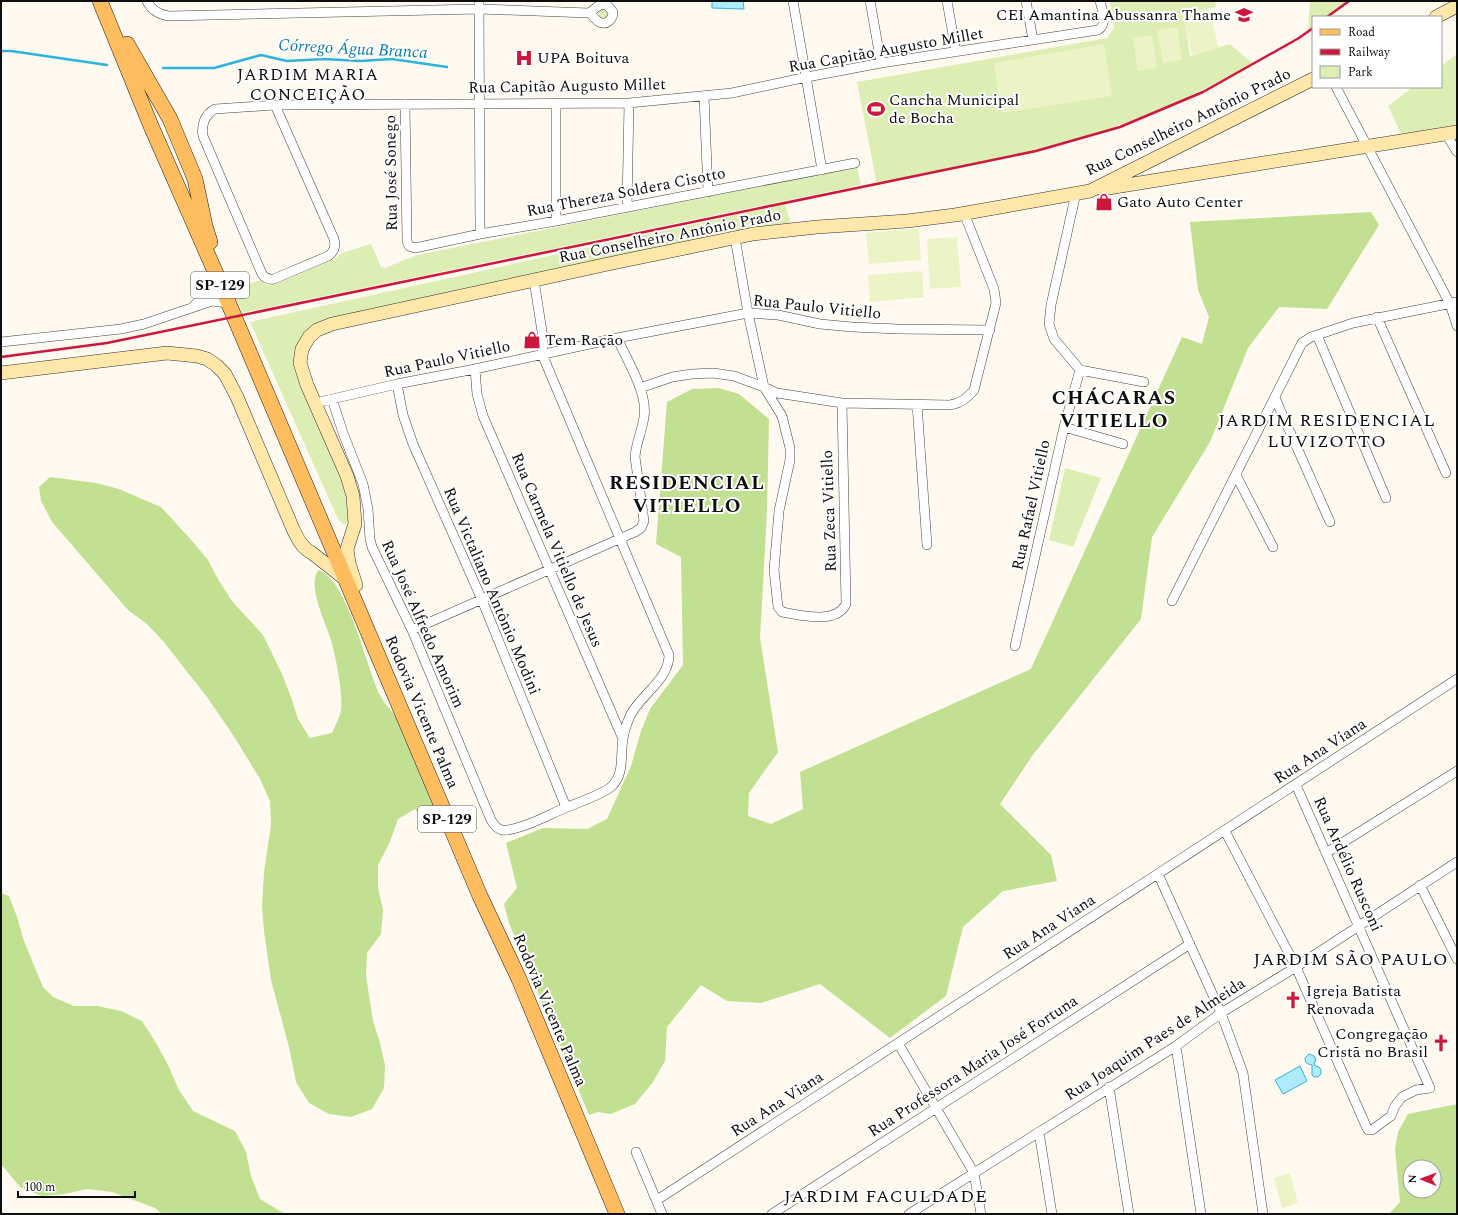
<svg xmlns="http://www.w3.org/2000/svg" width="1458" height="1215" font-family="Spectral,serif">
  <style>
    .green { fill: #dceeb4 }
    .forest { fill: #c2e092; fill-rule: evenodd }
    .pitch { fill: #ecf4c7 }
    .water { fill: #aeecfc; stroke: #2eb3db }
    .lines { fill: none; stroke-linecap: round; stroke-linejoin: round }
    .stream { stroke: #2eb3db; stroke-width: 2.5 }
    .minor-casing { stroke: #414141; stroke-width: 10 }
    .secondary-casing { stroke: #303030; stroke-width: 14 }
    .primary-casing { stroke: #1f1f1f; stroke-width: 16 }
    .minor { stroke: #fff; stroke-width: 9 }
    .secondary { stroke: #ffe7aa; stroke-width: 13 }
    .primary { stroke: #ffbd5f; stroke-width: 15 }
    .rail { stroke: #cd183e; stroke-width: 2.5 }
    .labels { text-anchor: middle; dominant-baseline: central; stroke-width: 4; stroke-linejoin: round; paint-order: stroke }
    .shield { fill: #fff; stroke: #565656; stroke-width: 1 }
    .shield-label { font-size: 15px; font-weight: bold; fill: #0e0e0e }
    .poi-label { font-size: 16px; fill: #0e0e0e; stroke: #fff; text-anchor: start }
    .street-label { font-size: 16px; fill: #0e0e0e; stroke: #fff }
    .water-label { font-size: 17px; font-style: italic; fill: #0a7ba5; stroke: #fff }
    .neighbourhood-label { font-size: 17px; letter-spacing: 1px; fill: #0e0e0e; stroke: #fff }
    .quarter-label { font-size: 18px; letter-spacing: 1px; fill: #0e0e0e; stroke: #fff }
    .district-label { font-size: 20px; font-weight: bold; letter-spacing: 1px; fill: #0e0e0e; stroke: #fff }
  </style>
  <rect width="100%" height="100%" fill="#fff9ef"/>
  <path class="green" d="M1110,1H1215L1216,7L1183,14L1187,36L1190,56L1230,44L1253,64L1169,107L1098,133L1025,154L877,185L857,82L1107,38L1114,28Z
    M1310,1H1349L1327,17H1313V28L1308,31Z
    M599 13a5 5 0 1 1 10 0a5 5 0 1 1-10 0Z
    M1457,54V126L1402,136L1388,106L1413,87H1441V66Z
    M857,167L861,185L242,313L232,289L261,280L267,285L276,284L336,258L342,253L371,244L381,267L385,268L417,255Z
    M785,204L791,223L322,323L298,347L341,476L351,519L346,524H343L338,519L250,322Z
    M1065,468L1101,478L1073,547L1049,540Z"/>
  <path class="forest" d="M1371,212L1379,225L1327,309L1279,307L1248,348L1210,442L1152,537L1141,619L1032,756L1000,804L1051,855L1057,881L1003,891L963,927L946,996L890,1038L820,984L761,1003L727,1001L701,985L667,1027L665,1061L653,1082L635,1104L611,1114L598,1112L589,1115L509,923L504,904L517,888L506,843L543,828L587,829L607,819L631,766L641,731L650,709L683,665L681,557L656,544L667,402L692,389L719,388L739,394L769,419L767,511L760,638L778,752L749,793L748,816L771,824L803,809L800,772L1031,669L1182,337L1202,344L1209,317L1198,290L1190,222Z
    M50,477L96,483L119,489L161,507L193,542L208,560L219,581L232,601L263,635L282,674L291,697L298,719L310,738L332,733C335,726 340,717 341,710C343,692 336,658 331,640C326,623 307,587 318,570C348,579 366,667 380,695C384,704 393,711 398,720C403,728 406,738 410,748C420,770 429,793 437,815L427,824L415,809L398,819L389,844L378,865V888L383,910L381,934L367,953L366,976L373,1021L380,1043L385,1065L384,1088L372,1109L351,1117L329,1114L309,1103L296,1082L289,1047L271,980L264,931L262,906L264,872L271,825L270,801L260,779L235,738L207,697L163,641L147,624L128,610L52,522L41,501L39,487Z
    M1,893L9,896L17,917L24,941L43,987L53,997L74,1006H97L121,1011L142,1021L156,1043L168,1065L179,1090L193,1111L235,1131L246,1152L251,1176L260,1199L285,1214H162L155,1208L112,1192L87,1189L65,1194L42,1196L20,1187L1,1164Z
    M1457,1104V1214H1389L1400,1202L1395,1149L1398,1132L1408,1114ZM1410,1167H1434V1191H1410Z"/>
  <path class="pitch" d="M1209,9L1219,48L1192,55L1182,14Z
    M1177,27L1182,60L1163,63L1157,30Z
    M1152,35L1157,68L1138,71L1133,38Z
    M1104,44L1112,96L1001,113L994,63Z
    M919,228L921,260L869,264L866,233Z
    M957,237L961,287L930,289L927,239Z
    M922,271L924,297L870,302L868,275Z
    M1290,1173L1298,1203L1282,1208L1274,1178Z"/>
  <path class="water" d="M712,1H743L744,9L712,8Z
    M1309,1054L1314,1056L1316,1059L1314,1064L1315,1066L1319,1067L1321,1070V1074L1318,1077H1315L1312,1075V1065C1307,1064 1305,1063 1305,1058Z
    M1300,1066L1307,1081L1283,1094L1275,1080Z"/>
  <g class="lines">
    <path class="stream" d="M1,51H11L107,65
      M163,68H214L261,55L287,61L324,59L361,61L392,59L447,67"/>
    <g class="minor-casing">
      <path id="minor" d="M147,1C151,10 158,14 168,16L479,9L589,13
        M479,1L480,234
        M793,1L822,170
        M870,1L881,63
        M947,1L956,52
        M1026,1L1033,40
        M601,4L607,5L613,12C613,19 607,26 599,22C595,20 593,15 589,13Z
        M1336,87L1450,304L1457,326
        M704,96L708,192
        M405,104L407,241L409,246L415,248L480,234L556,221L855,163
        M556,104V221
        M275,105L334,239C336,247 334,252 328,256L274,279C269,280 265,278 262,274L203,136C201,125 205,114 215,109L275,105L629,103L732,93L807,77L881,63L1098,30C1108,24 1102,10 1100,1
        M1446,134L1457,152
        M627,207L629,103
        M735,238L748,313L764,387L782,416L790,448V460L779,511L774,570L778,607L782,612C800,615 836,625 846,604L842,403
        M192,308L207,291L217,276
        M1377,317L1446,473
        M1317,335L1386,498
        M1,342L121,329L144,324L212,301L227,303
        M475,369L477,394L483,416L623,739
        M1080,370L1144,382
        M397,384L403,415L413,444L482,600L566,807
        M640,388L672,377L692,374L713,373L734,376L764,387L777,393L842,403L950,405C961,403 966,399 974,390L996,303L994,289L964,213
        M1275,398L1330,522
        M332,399L343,433L363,484L368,509L370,539L372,547L412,630L491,820C494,825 497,829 502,830C509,831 517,828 523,826C538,821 551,814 565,808C577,803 604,794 612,786C625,773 620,754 623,739C624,731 627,723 630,716C641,694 669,680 669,655L542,354L543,338L534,280
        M315,403L397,384L475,369L617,338L748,313L778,315L820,324L852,327L898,329L990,330
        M917,404L927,545
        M1064,427L1123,444
        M1236,475L1273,547
        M1172,601L1302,343L1311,337L1353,323L1457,302
        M412,630L635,532L641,528L644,521L635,457C636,443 642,431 644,417C648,393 627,360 617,338
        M1015,646L1064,427L1080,370L1076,365L1054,339L1049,324L1051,305L1076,193
        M1225,831L1296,967L1366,1126L1368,1130H1372L1391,1116L1395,1106L1402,1097L1416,1090L1430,1088L1296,785
        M1326,853L1457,771
        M1158,874L1221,1013L1243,1073L1263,1214
        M1420,885L1457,959
        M898,1043L974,1173L981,1214
        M1176,1046L1201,1214
        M1109,1087L1129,1214
        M1039,1132L1052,1214
        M636,1152L662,1214
        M657,1200L1457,679
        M772,1214L1190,944
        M909,1214L1176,1046L1221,1013L1296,967L1457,862"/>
    </g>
    <g class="secondary-casing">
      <path id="secondary" d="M1436,17L1457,6
        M1102,189L1457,132
        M1,373L167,353L197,356L207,359L216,365L225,374L237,397L293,529C298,539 302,548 312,553L345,579
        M356,585L349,563L347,549L355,524L353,496L347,476L307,385L300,363L302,349L309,337L317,330L332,324L608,264L753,234L817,227L907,221L955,215L1090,191L1313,79"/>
    </g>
    <g class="primary-casing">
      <path id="primary" d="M100,1L151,126L217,276L480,896L519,979L617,1214
        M127,44L170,119L195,179L205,226L210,242"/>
    </g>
    <use href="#minor" class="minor"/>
    <use href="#secondary" class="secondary"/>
    <use href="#primary" class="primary"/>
    <path class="rail" d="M1327,17L1349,1
      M1,357L107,343L1036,151L1120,127L1203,92L1299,38L1313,28"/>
  </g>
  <defs>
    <g id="school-bare" transform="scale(1.38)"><path d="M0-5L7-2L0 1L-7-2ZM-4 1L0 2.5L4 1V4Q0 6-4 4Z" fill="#cd183e" stroke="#fff" stroke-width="2.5" paint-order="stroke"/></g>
    <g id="hospital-bare" transform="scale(1.38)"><path d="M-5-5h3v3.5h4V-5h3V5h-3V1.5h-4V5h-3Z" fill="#cd183e" stroke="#fff" stroke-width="2.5" paint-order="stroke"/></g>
    <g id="stadium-bare" transform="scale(1.38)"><path d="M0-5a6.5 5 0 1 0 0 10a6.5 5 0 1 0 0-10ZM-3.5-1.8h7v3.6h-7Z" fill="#cd183e" stroke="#fff" stroke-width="2.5" paint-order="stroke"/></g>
    <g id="shop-bare" transform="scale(1.38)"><path d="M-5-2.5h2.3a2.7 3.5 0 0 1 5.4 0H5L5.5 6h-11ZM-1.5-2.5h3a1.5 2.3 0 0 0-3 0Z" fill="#cd183e" stroke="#fff" stroke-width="2.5" paint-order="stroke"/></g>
    <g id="church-bare" transform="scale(1.38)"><path d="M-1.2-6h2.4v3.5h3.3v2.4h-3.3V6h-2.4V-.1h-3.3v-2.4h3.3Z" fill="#cd183e" stroke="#fff" stroke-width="2.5" paint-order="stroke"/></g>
  </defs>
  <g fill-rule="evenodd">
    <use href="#school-bare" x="1244" y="15"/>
    <use href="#hospital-bare" x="524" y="58"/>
    <use href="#stadium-bare" x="876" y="109"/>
    <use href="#shop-bare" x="1104" y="202"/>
    <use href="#shop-bare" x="532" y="340"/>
    <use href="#church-bare" x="1293" y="1000"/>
    <use href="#church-bare" x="1441" y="1043"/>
  </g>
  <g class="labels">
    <g class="shield">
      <rect x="191" y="272" width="58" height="26" rx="3"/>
      <rect x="418" y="806" width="58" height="26" rx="3"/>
    </g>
    <g class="shield-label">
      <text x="220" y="285">SP-129</text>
      <text x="447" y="819">SP-129</text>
    </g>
    <g class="poi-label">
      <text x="1231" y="15" text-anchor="end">CEI Amantina Abussanra Thame</text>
      <text x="537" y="58">UPA Boituva</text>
      <text x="889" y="100">Cancha Municipal<tspan x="889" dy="18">de Bocha</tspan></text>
      <text x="1117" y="202">Gato Auto Center</text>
      <text x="545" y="340">Tem Ração</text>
      <text x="1306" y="991">Igreja Batista<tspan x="1306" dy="18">Renovada</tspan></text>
      <text x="1428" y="1034" text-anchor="end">Congregação<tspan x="1428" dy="18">Cristã no Brasil</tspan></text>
    </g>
    <g class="street-label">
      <text transform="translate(886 50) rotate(-10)">Rua Capitão Augusto Millet</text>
      <text transform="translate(567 86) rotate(-1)">Rua Capitão Augusto Millet</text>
      <text transform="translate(1188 122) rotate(-26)">Rua Conselheiro Antônio Prado</text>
      <text transform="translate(391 173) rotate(-91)">Rua José Sonego</text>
      <text transform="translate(626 192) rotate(-11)">Rua Thereza Soldera Cisotto</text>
      <text transform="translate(670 236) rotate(-11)">Rua Conselheiro Antônio Prado</text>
      <text transform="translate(817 307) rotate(6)">Rua Paulo Vitiello</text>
      <text transform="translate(447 359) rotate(-12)">Rua Paulo Vitiello</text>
      <text transform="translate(1031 505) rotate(-78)">Rua Rafael Vitiello</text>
      <text transform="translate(829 511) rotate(-92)">Rua Zeca Vitiello</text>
      <text transform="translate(557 550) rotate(67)">Rua Carmela Vitiello de Jesus</text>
      <text transform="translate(492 591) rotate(67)">Rua Victaliano Antônio Modini</text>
      <text transform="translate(423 624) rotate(66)">Rua José Alfredo Amorim</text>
      <text transform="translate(422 712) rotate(67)">Rodovia Vicente Palma</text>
      <text transform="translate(1320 751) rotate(-33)">Rua Ana Viana</text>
      <text transform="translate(1348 864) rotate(66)">Rua Ardélio Rusconi</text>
      <text transform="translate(1049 927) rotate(-33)">Rua Ana Viana</text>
      <text transform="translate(550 1010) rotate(67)">Rodovia Vicente Palma</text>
      <text transform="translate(1155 1039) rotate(-33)">Rua Joaquim Paes de Almeida</text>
      <text transform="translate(973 1066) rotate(-33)">Rua Professora Maria José Fortuna</text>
      <text transform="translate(777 1104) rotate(-33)">Rua Ana Viana</text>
    </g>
    <g class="water-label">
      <text transform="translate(353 49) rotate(3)">Córrego Água Branca</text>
    </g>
    <g class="neighbourhood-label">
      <text x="308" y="75">JARDIM MARIA<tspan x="308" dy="20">CONCEIÇÃO</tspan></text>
    </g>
    <g class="quarter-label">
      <text x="1327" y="420">JARDIM RESIDENCIAL<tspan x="1327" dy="21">LUVIZOTTO</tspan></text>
      <text x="1351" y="959">JARDIM SÃO PAULO</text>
      <text x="886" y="1196">JARDIM FACULDADE</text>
    </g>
    <g class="district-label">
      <text x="1114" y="398">CHÁCARAS<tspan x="1114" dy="23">VITIELLO</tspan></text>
      <text x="687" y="483">RESIDENCIAL<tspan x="687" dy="23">VITIELLO</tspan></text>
    </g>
  </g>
  <rect width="1458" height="1215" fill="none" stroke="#0e0e0e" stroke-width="4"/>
  <rect x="1312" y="16" width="130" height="72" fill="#ffffff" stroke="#9f9f9f"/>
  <rect x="1320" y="29" width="20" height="6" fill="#ffbd5f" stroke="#9f9f9f"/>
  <text x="1348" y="36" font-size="12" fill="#0e0e0e">Road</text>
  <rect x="1320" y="49" width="20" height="6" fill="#cd183e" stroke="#9f9f9f"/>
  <text x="1348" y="56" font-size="12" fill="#0e0e0e">Railway</text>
  <rect x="1320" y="66" width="20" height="12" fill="#dceeb4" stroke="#9f9f9f"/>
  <text x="1348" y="76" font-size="12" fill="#0e0e0e">Park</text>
  <g transform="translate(1422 1179) rotate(271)"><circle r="19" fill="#ffffff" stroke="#9f9f9f"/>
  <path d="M0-3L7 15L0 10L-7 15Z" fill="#cd183e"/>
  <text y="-6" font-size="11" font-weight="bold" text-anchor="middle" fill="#0e0e0e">N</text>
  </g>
  <path d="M18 1191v6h117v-6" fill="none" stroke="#0e0e0e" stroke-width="2"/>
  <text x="24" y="1191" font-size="12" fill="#0e0e0e" stroke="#ffffff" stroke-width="3" paint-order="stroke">100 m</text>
</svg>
